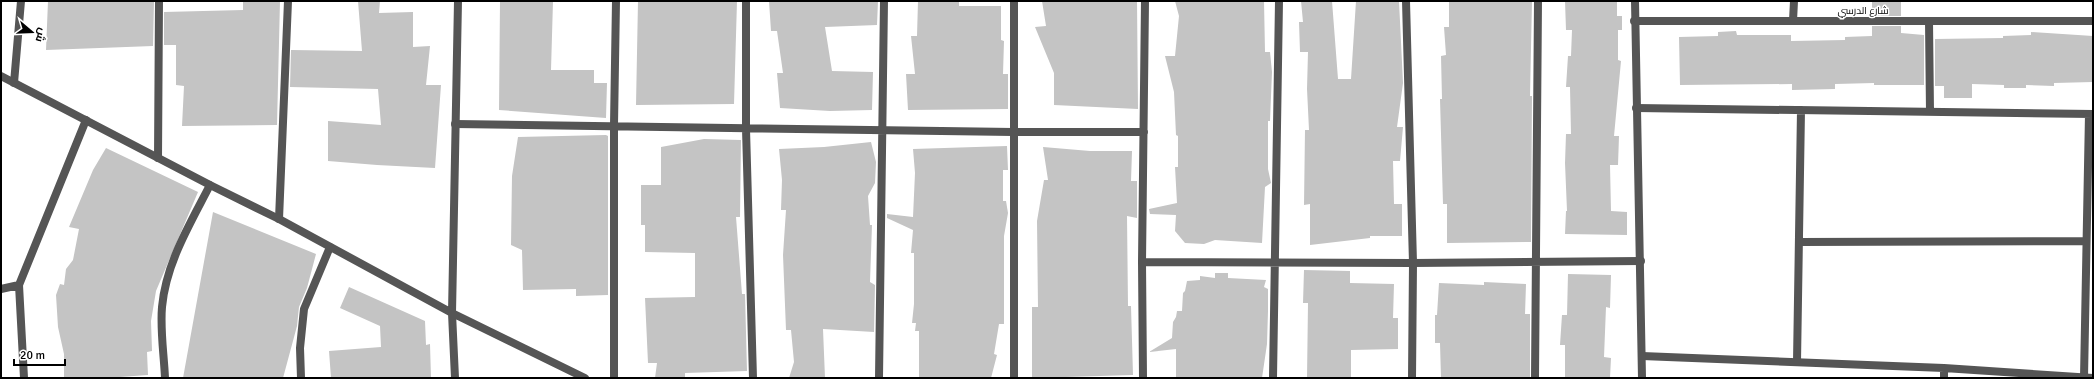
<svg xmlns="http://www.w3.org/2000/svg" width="2094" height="379" font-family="Signika,Cairo,sans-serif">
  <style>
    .building { fill: #c4c4c4 }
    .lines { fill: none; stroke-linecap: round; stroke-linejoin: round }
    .minor { stroke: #555; stroke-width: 8 }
    .tertiary { stroke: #555; stroke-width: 8 }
    .labels { text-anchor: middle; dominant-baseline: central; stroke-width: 3; stroke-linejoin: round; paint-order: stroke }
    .street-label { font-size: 10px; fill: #000; stroke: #fff }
  </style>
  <rect width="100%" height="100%" fill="#fff"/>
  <path class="building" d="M48,1H154L153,46L46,50Z
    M243,1H280L277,125L182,126L184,86L176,85V45H164V12L243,10Z
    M358,1H380L379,13L413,12V47L430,46L426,85H441L435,168L377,165L328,161V121L381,125L378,89L290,87L291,50L362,51Z
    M500,1H553L551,70H594V83H607L606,118L499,110Z
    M638,1H737L734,104L636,105Z
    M769,1H878L877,25L825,27L832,71L873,72L872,110L830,111L780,108L777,73H783L777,31H771Z
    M918,1H959V6H1001V40L1004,41L1003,74H1008V109L908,110L906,74H915L911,36H917Z
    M1042,1H1137L1138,109L1054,105V73L1035,27L1046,26Z
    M1175,1H1264L1265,52H1270L1272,72L1270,121H1268V169L1271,183L1265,187L1262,243L1215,240L1204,244L1185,243L1175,231L1176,215L1150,214L1149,209L1177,203L1175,167H1178V136L1176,135L1174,92L1165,56H1175L1179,16Z
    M1301,1H1332L1338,79H1351L1356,1H1399L1403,83L1397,127H1403L1400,161H1393L1394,204H1402V236H1370V238L1310,245V204L1304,205L1305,130H1309L1307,89L1308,52H1300L1299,22H1303Z
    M1449,1H1532L1530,96H1532L1531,242L1447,243V204H1443L1440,99H1442L1441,56L1446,55L1444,27H1449Z
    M1565,1H1617V16H1622V30H1618V60L1621,61L1614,136H1619L1618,165H1610L1611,211L1627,212V235L1565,234L1566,211H1567L1565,163L1566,134H1571L1570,87H1566L1568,56H1571L1572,30H1566Z
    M1872,1H1901V16H1872Z
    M1872,26H1901V33L1924,35V85H1874V83L1835,84V89L1792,90V84L1680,85L1679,37L1718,36V32L1736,31L1737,35H1791V41L1845,40V37L1872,36Z
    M2031,32L2093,36V82L2054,83V86L2026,85V88H2004V85L1972,84V98H1944V86H1935V39L2003,38V36L2031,35Z
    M606,135L608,136V295L576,296V289L523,290L522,250L511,245L512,176L518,137Z
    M704,139L741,140L740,217H736L742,294H745L747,371L685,373V378H655L657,363H648L645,298L695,297V253L645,252V225H641V185H661V147Z
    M871,142L876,162L875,183L868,196L870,225H872L870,282L875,285L874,332L823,329L825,378H789L794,362L791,330H786L783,255L786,210H781L782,180L779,149L824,147Z
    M1007,146L1008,170H1003V201H1006L1008,213L1004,236V324H999L994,354L997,355L991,378H919V331H915L916,323H912L914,304V253H911L913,230L887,218V214L913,217L915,173L913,149Z
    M1043,147L1090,151H1132L1131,181H1137V218L1127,216L1128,306H1131L1133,375L1032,378V307H1038L1037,221L1044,180H1048Z
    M106,148L198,192L156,291L151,321L152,351L147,352L148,375L106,378H64V354L58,327L56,295L60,284L64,285L66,269L73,260L79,229L69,227L93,170Z
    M213,212L316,254L307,288L299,307L297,326L283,378H183Z
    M1304,270L1350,271V283L1394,284L1393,318H1398V349L1351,350V378H1307L1308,303H1303Z
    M1215,273H1228V278L1266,280L1264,287L1268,289V311L1267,344L1262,378H1176V349L1149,352L1172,338L1173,322L1176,317L1177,311H1182L1183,293L1185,291L1187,281L1200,280V276L1215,278Z
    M1568,274L1611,275L1610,308L1606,307L1604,357L1611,358L1610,378H1565V345H1560L1562,315H1567Z
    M1484,282L1526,284L1525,314H1530V378H1441L1440,343H1435V315H1437L1439,283L1484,285Z
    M349,287L425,321L426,345L430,344L431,378H331L329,351L381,347L380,326L340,308Z"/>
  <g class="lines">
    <path class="minor" d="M746,1V129L753,378
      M1406,1L1413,263L1412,378
      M1634,21H2093
      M1793,21L1794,1
      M1929,21L1930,112
      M14,83L21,1
      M1636,108L2093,114
      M455,124L1013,132H1144
      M158,158L159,1
      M279,219L288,1
      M1799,242L2086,241
      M1142,262L1413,263L1641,261
      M1,289L19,285
      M1642,356L1944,368L2093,378
      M1797,362L1801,110
      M24,378L19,285L86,120
      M165,378C164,355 160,330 162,307C166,263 190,224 210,185
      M301,378L300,348L304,309L330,247
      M614,378V125L616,1
      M879,378L884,1
      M1014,378V1
      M1143,378L1142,262L1145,1
      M1273,378L1279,1
      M1535,378L1538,1
      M1944,378V368
      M2084,378L2089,114"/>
    <path class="tertiary" d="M458,1L452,313L585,378
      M1635,1L1642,378
      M1,76L210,185L279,219L452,313L455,378"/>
  </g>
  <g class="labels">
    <g class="street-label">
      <text x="1863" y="11">شارع الدرسي</text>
    </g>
  </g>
  <rect width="2094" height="379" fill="none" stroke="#000000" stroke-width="4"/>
  <g transform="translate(32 32) rotate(109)" stroke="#ffffff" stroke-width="3" paint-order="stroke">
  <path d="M0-3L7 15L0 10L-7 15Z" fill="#000000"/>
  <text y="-6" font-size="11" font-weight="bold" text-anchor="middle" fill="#000000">ش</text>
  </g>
  <path d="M14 359v6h51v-6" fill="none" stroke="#000000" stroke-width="2"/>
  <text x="20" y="359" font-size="12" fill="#000000" stroke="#ffffff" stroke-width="3" paint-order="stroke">20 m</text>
</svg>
